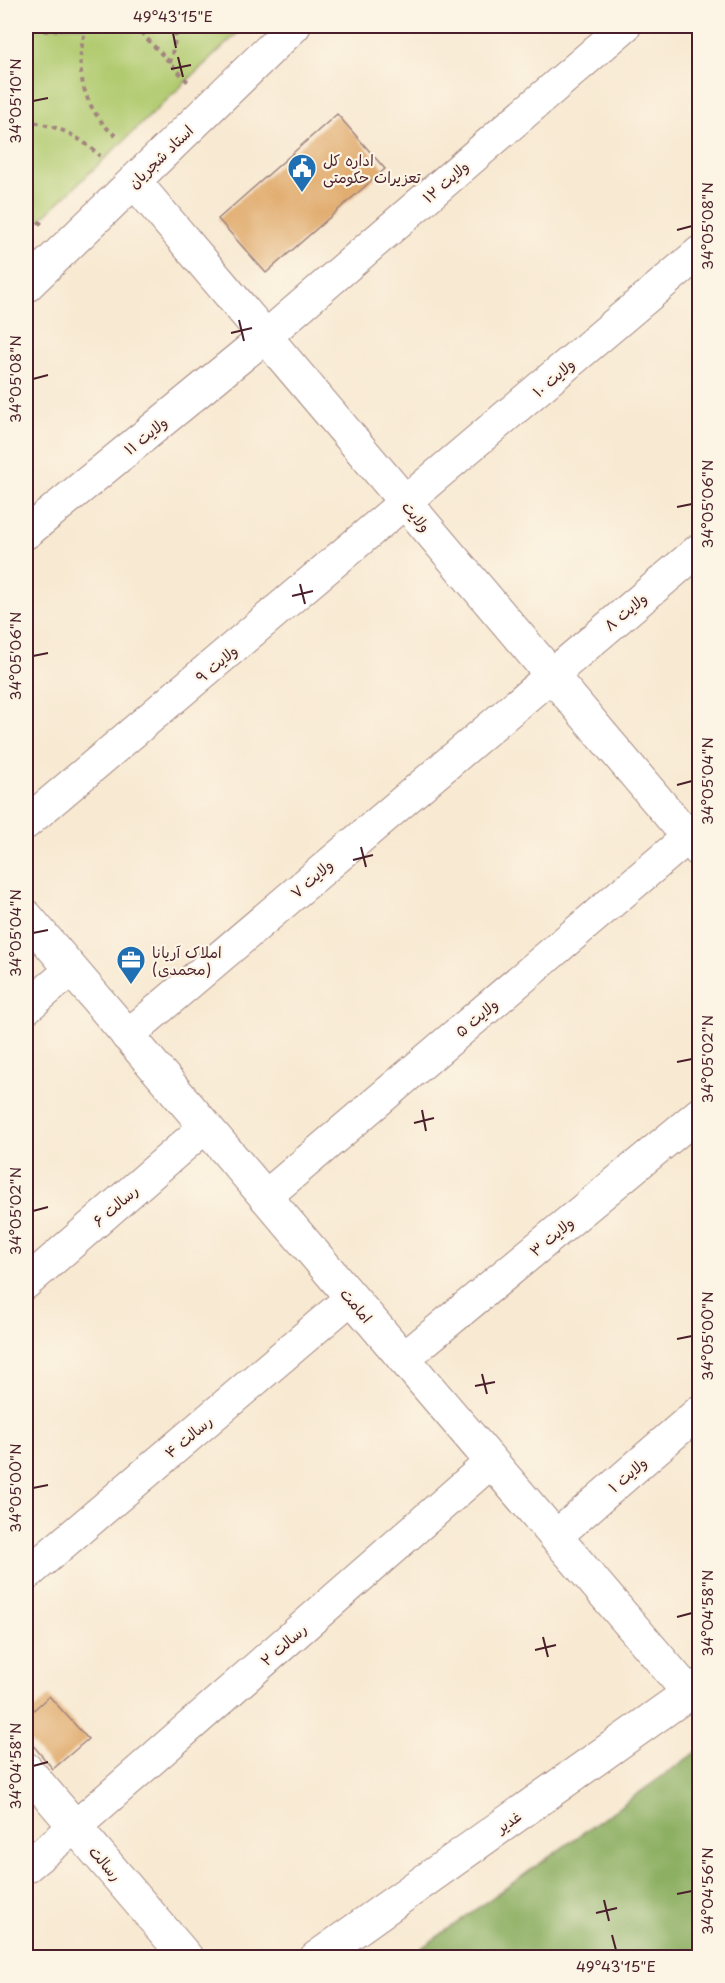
<svg xmlns="http://www.w3.org/2000/svg" width="725" height="1983" font-family="'Playpen Sans','Playpen Sans Arabic',sans-serif">
  <style>
    .green { fill: #b1cb70; stroke: #7e754e; stroke-width: 1.5 }
    .forest { fill: #8caf62; stroke: #6b6746; stroke-width: 1.5 }
    .building { fill: #e1ad71 }
    .lines { fill: none; stroke-linecap: round; stroke-linejoin: round }
    .minor-casing { stroke: #a1847e; stroke-width: 34 }
    .tertiary-casing { stroke: #a1847e; stroke-width: 35 }
    .path { stroke: #a1847e; stroke-width: 4; stroke-dasharray: 4.5 4.5; stroke-linecap: butt }
    .minor { stroke: #fff; stroke-width: 32 }
    .tertiary { stroke: #fff; stroke-width: 33 }
    .ticks { fill: none; stroke: #4a1f2b; stroke-width: 2 }
    .labels { text-anchor: middle; dominant-baseline: central; stroke-width: 4.5; stroke-linejoin: round; paint-order: stroke }
    .street-label { font-size: 15px; fill: #4a1f2b; stroke: #fcf5e5 }
    .poi-label { font-size: 15px; fill: #4a1f2b; stroke: #fcf5e5; text-anchor: start }
    .neatline { fill: none; stroke: #4a1f2b; stroke-width: 2 }
    .ticks-label { font-size: 15px; text-anchor: middle; fill: #4a1f2b }
  </style>
  <rect width="100%" height="100%" fill="#fcf5e5"/>
  <filter id="ink" filterUnits="userSpaceOnUse"><feTurbulence type="fractalNoise" baseFrequency=".0167" numOctaves="2"/><feDisplacementMap in="SourceGraphic" scale="12" xChannelSelector="R" yChannelSelector="G"/><feConvolveMatrix kernelMatrix="1 2 1 2 8 2 1 2 1" color-interpolation-filters="sRGB"/></filter>
  <filter id="wash" filterUnits="userSpaceOnUse"><feTurbulence type="fractalNoise" baseFrequency=".008" numOctaves="4" result="noise"/><feDisplacementMap in="SourceGraphic" scale="24" xChannelSelector="R" yChannelSelector="G"/><feGaussianBlur stdDeviation="1.35" result="paint"/><feColorMatrix in="noise" values="0 0 0 0 0 0 0 0 0 0 0 0 0 0 0 0 0 1.4 0 .05"/><feComposite in="paint" operator="in"/></filter>
  <g filter="url(#wash)">
    <rect width="100%" height="100%" fill="#f8e9d2"/>
    <path class="green" d="M26,26H245L26,233Z"/>
    <path class="forest" d="M699,1750V1957H409Z"/>
    <g id="blocks">
      <path class="building" d="M337,114L385,169L266,273L218,219Z
        M49,1696L88,1739L53,1769L26,1737V1717Z"/>
    </g>
  </g>
  <g filter="url(#ink)">
    <use href="#blocks" fill-opacity="0" stroke="#a1847e" stroke-width="1.5"/>
    <g class="lines">
      <g class="minor-casing">
        <path id="minor" d="M26,533L265,337L625,26
          M26,823L700,252
          M26,1008L71,970
          M127,1036L700,549
          M265,1197L700,827
          M26,1283L205,1127
          M403,1359L700,1113
          M555,1537L700,1411
          M26,1575L351,1298
          M26,1867L75,1827L491,1462"/>
      </g>
      <g class="tertiary-casing">
        <path id="tertiary" d="M134,181L700,851
          M26,286L294,26
          M26,916L689,1693
          M26,1769L187,1958
          M316,1958L700,1685"/>
      </g>
      <path class="path" d="M87,26C72,68 83,110 118,138
        M135,26L190,84
        M26,27L47,31L81,26
        M170,63L178,26
        M26,121C56,125 78,135 100,156
        M26,208L44,227"/>
      <use href="#minor" class="minor"/>
      <use href="#tertiary" class="tertiary"/>
    </g>
  </g>
  <path class="ticks" d="M173,33L176,48M178,57L183,77M171,69L191,65M33,101L48,98M677,230L692,226M239,320L244,341M231,333L252,328M33,379L48,375M677,507L692,504M300,584L305,604M292,596L313,591M33,656L48,653M677,785L692,781M361,847L366,867M353,860L373,855M33,933L48,930M677,1062L692,1059M422,1110L426,1131M414,1123L434,1118M33,1211L48,1207M677,1339L692,1336M482,1374L487,1394M475,1386L495,1382M33,1488L48,1485M677,1617L692,1613M543,1637L548,1657M535,1650L556,1645M33,1766L48,1762M677,1894L692,1891M604,1900L609,1921M596,1913L617,1908M612,1935L616,1950"/>
  <defs>
    <g id="civic-pin" transform="scale(1.5)"><path d="M0 17L-7.5 6A9.5 9.5 0 1 1 7.5 6Z" fill="#1f6fb2" stroke="#fcf5e5"/><path d="M-.6-6.5H3V-4.5H.6V-3L4-1V1h2V6H-6V1h2V-1L-.6-3ZM-1.2 2.5V6h2.4V2.5Z" fill="#fff"/></g>
    <g id="office-pin" transform="scale(1.5)"><path d="M0 17L-7.5 6A9.5 9.5 0 1 1 7.5 6Z" fill="#1f6fb2" stroke="#fcf5e5"/><path d="M-6-3h4V-5.5h4V-3h4V5H-6ZM-1-4.5V-3h2v-1.5ZM-6 0V1H6V0Z" fill="#fff"/></g>
  </defs>
  <g fill-rule="evenodd">
    <use href="#civic-pin" x="302" y="168"/>
    <use href="#office-pin" x="131" y="960"/>
  </g>
  <g class="labels">
    <g class="street-label">
      <text transform="translate(160 156) rotate(-44)">استاد شجریان</text>
      <text transform="translate(445 181) rotate(-41)">ولایت ۱۲</text>
      <text transform="translate(553 377) rotate(-41)">ولایت ۱۰</text>
      <text transform="translate(145 435) rotate(-39)">ولایت ۱۱</text>
      <text transform="translate(417 516) rotate(50)">ولایت</text>
      <text transform="translate(625 611) rotate(-40)">ولایت ۸</text>
      <text transform="translate(216 663) rotate(-40)">ولایت ۹</text>
      <text transform="translate(311 878) rotate(-41)">ولایت ۷</text>
      <text transform="translate(476 1017) rotate(-40)">ولایت ۵</text>
      <text transform="translate(115 1205) rotate(-41)">رسالت ۶</text>
      <text transform="translate(551 1236) rotate(-40)">ولایت ۳</text>
      <text transform="translate(357 1305) rotate(50)">امامت</text>
      <text transform="translate(188 1436) rotate(-40)">رسالت ۴</text>
      <text transform="translate(627 1474) rotate(-41)">ولایت ۱</text>
      <text transform="translate(283 1644) rotate(-41)">رسالت ۲</text>
      <text transform="translate(508 1821) rotate(-35)">غدیر</text>
      <text transform="translate(106 1863) rotate(49)">رسالت</text>
    </g>
    <g class="poi-label">
      <text x="323" y="159">اداره کل<tspan x="323" dy="17">تعزیرات حکومتی</tspan></text>
      <text x="152" y="951">املاک آریانا<tspan x="152" dy="17">(محمدی)</tspan></text>
    </g>
  </g>
  <rect width="725" height="1983" fill="none" stroke="#fcf5e5" stroke-width="66"/>
  <rect x="33" y="33" width="659" height="1917" class="neatline"/>
  <g class="ticks-label">
    <text x="173" y="22">49°43'15"E</text>
    <text transform="translate(16 101) rotate(-90)" y="5">34°05'10"N</text>
    <text transform="translate(708 226) rotate(-90)" y="5">34°05'08"N</text>
    <text transform="translate(16 379) rotate(-90)" y="5">34°05'08"N</text>
    <text transform="translate(708 504) rotate(-90)" y="5">34°05'06"N</text>
    <text transform="translate(16 656) rotate(-90)" y="5">34°05'06"N</text>
    <text transform="translate(708 781) rotate(-90)" y="5">34°05'04"N</text>
    <text transform="translate(16 933) rotate(-90)" y="5">34°05'04"N</text>
    <text transform="translate(708 1059) rotate(-90)" y="5">34°05'02"N</text>
    <text transform="translate(16 1211) rotate(-90)" y="5">34°05'02"N</text>
    <text transform="translate(708 1336) rotate(-90)" y="5">34°05'00"N</text>
    <text transform="translate(16 1488) rotate(-90)" y="5">34°05'00"N</text>
    <text transform="translate(708 1613) rotate(-90)" y="5">34°04'58"N</text>
    <text transform="translate(16 1766) rotate(-90)" y="5">34°04'58"N</text>
    <text transform="translate(708 1891) rotate(-90)" y="5">34°04'56"N</text>
    <text x="616" y="1972">49°43'15"E</text>
  </g>
</svg>
